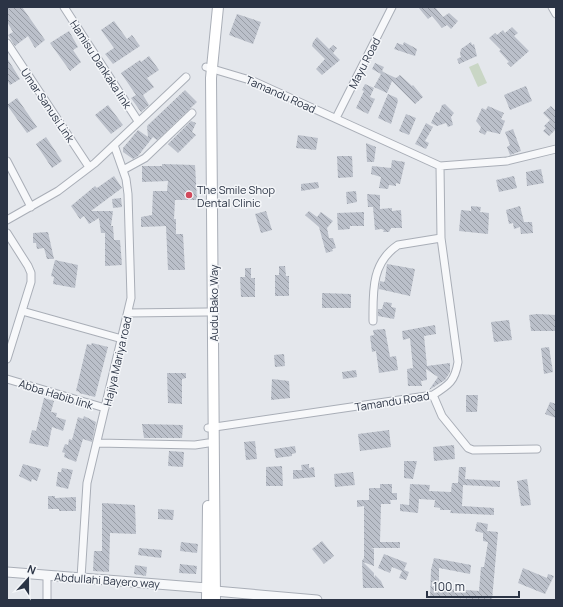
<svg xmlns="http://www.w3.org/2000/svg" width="563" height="607" font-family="Manrope,sans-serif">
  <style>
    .grass { fill: #c9d6c5 }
    .building { fill: url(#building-back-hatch) }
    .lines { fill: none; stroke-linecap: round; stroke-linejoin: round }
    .minor-casing { stroke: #a9aeb7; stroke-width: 9 }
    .tertiary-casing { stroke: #a9aeb7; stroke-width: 11 }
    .secondary-casing { stroke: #a9aeb7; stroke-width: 12 }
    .minor { stroke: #f7f8fa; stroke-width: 7 }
    .tertiary { stroke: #f7f8fa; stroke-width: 9 }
    .secondary { stroke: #fff; stroke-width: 10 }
    .poi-dot { fill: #d1495b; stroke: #f4f6f9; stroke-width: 1.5 }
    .labels { text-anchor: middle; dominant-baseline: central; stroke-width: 3; stroke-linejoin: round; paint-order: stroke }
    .street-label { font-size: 11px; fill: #2b3445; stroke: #f4f6f9 }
    .poi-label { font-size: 11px; fill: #2b3445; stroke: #f4f6f9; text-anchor: start }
  </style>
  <defs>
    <pattern id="building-back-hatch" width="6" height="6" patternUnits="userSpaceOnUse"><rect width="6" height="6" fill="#bbc0ca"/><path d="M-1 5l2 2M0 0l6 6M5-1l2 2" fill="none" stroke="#989da6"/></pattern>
  </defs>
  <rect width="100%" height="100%" fill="#e4e7ec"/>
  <path class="grass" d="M478,63L487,83L478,87L469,67Z"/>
  <path class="building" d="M11,7H22L45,40L35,48L28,36L15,46L8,35L13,32L7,22V9Z
    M418,7H435L443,17L449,13L458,21L451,29L447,25L442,28L432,16L428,19Z
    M237,14L261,22L253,44L229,35Z
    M114,21L127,39L132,35L140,46L113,64L105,54L114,48L101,30Z
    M512,27L518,33L514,36L529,51L511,67L507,63L509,62L499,51L501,50L489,38L495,33L497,35L503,30L505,33Z
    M69,31L78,47L73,50L81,62L70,71L50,43Z
    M317,37L329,49L333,45L337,48L333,53L340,60L322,75L316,69L325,59L312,46L313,42Z
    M404,42L417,49L415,56L394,49L397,43L403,45Z
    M471,42L472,45L474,44L477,56L459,64L457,59L461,57L460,54L461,49Z
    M149,56L159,70L147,78L154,87L143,95L149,105L141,112L131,98L136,95L121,73L140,60L141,62Z
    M7,58L20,79L10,85L7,80Z
    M375,63L384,67L382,71L385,73L396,78L400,75L412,86L413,85L423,97L415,104L392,81L387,93L374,87L381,74L372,69Z
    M365,84L374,88L370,97L375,99L368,114L356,108L364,91L362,90Z
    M526,86L532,101L510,110L504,95Z
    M185,90L197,102L157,140L153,137L138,156L133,159L123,152V148L138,130L148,137L147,126Z
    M388,94L397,98L398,101L391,124L378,118Z
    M17,98L37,127L27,133L7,105Z
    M445,104L454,113L451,117L453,125L448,127L446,123L437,126L431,123L436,112L439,113L442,105Z
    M108,105L123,125L111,134L95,115Z
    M488,106L504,113L501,119L505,121L500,134L487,131L485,135L479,132L481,127L476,121L482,108L486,110Z
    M551,106L556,111V129L549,136L543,131L546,128L544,126L550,120L543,113Z
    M406,114L416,118L409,135L399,131Z
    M191,121L196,123L192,132L196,135L178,153L168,144Z
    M426,123L433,127L425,141L429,143L426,149L415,144Z
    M513,129L521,151L510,155L507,147L510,145L505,132Z
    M298,135L318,138L316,150L296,148Z
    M46,137L62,161L52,168L36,144Z
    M366,143L376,147L374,162H367Z
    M337,156H352L353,177L338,178Z
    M392,160L405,162L400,184L396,183V186L389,185L388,189L379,188L381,177L371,174L372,166L391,168Z
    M162,164L195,165L197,200H175L174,219H176V234H183L185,270H168L166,226L141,227V217L152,215L153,191H167L168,181L142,182V166H162Z
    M541,169L544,183L527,186L526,172Z
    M114,176L122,188L91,211H113L111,226H113L114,240H120L122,265L105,266V233H101L99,218L89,224L84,216L80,219L71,206L95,186L97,188Z
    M514,176L517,188L499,192L496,180Z
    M318,182L319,188L301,191V184Z
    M356,191L357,202L347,204L346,192Z
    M367,194L380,195V209L392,208V211L401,210L402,228H391L389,232H383L384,230L381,229L375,230L373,207H368Z
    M121,198L122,207L113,208L112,199Z
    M471,206L481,207L480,212L489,213L488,234L459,231L461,210L471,211Z
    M520,206L524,222H532L533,233L521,234L520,227L514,229L513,223L509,224L506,210Z
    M266,211L272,230L261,233L255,214Z
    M309,211L317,217L321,212L333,221L327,228L329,238H333L336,248L332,249L333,251L326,253L319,227L305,215Z
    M364,212V226H350V229L338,230L337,213Z
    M48,232L54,259H47L44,248L37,249L36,243H33V233Z
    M55,260L78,265L75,288L53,284L54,277L51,276Z
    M387,264L415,269L410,296L379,289L380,281L384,282L385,280Z
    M279,266H285L286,276H289V296H275V275H279Z
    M245,268H251V278H255V297H241L240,277H245Z
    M322,293L351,294V308H322Z
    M384,302L392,303L391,307L396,308L394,319L378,316V309H382Z
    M537,314L556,315V331H531L529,315Z
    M509,320L512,340L494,342L491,322Z
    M435,325L436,334L424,336L427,366L450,363V372L445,380L429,390L438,377L426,369L427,380L421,381L422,386H408L407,369L413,368L410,338L403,340L402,331Z
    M385,329L390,357L396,356L398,370L379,373L376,351L372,352L370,336L374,335L373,330Z
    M92,343L108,347L95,397L79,393L80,392L76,391L87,344L91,345Z
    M549,347L553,372L544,374L541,348Z
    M284,354L285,366L275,367L274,355Z
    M356,370L357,377L343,379L342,372Z
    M167,373H186V378L182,379V404L168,403Z
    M272,379L289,381L290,398L271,400Z
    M466,395H478L477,412H466Z
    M44,398L54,401L51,412L57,413L56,417L66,420L63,431L52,427L48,447L29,443L32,430L36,431Z
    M550,402L556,404V418L545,414Z
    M84,416L96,422L92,442L83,439L76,462L64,457L65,453L62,452L65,444L68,445L69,439L72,440L78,417L83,419Z
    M142,424L183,425L182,438H144Z
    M389,430L391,447L360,451L358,434Z
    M255,441L257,459L246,460L244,442Z
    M454,445L455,459L434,461L433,447Z
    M295,446L296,453L292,454V456L276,458L274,449Z
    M169,451L184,452L183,467L168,466Z
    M404,461H417L413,479L404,478Z
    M23,464L41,469L37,481L32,479L31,482L19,476Z
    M309,464V468L314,467L315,477L293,479V470H302L301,465Z
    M282,466L283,486H266V467Z
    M459,467H466L465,479L500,481V487L463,485L462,506L494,508V515L450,513L451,510H440V508L434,507L435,500L419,499L418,513L400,511V504L409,505L410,484L430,485L429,491L451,492L452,483H458Z
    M62,468L73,470L68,489L56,486L58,472H61Z
    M353,472L355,485L335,487L334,474Z
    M527,479L531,505L521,506L517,481Z
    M380,484H392V493H397V500H390L391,504H381L380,542H400V548H371L374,549V566L363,562L374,573V578L375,575L381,581L384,588H363L362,561L364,558V506L357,507V500H369V488H380Z
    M48,496H55V498L76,497V511H59V509H48Z
    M102,503L135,505L136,534L110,533L109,572L93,571L94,551H102Z
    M158,509L174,510L173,520L158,519Z
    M477,522L488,524L487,531L498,532L492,600L430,597L431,570L434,558L471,565L470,574L439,568V588L479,591L481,567H484L488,542L483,541V533L475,531Z
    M322,541L334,556L324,564L312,549Z
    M181,542L198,544L197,553L180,551Z
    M139,548L162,550L161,558L138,555Z
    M384,554L407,563L404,570L409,572L406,580L399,578L402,571L392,567L390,573L378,568Z
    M180,564L197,566L196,574L179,573Z
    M135,565L147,567L146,576L134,574Z
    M523,568L547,578L548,574L554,576L545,594L518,583Z"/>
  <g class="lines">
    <g class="minor-casing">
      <path id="minor" d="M64,7L138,121
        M552,7L556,14
        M7,43L89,167
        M206,67L253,81L440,166L441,238L458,362C455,381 449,385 433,395L208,428
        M336,118L392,7
        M7,161L31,207
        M440,166L507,161L556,149
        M123,170L145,158L192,113
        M7,220L58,191L95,163L186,77
        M7,233L28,266L31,273V282L7,359
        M22,311L122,339
        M128,313L207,312
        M373,321C373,292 371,263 398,245L441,238
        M7,379L105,408
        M433,395L442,416L468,448L473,450L537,449
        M97,443L195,445L208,443
        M81,578L87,483L131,298L128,194L126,179L114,145
        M47,600V575"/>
    </g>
    <g class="tertiary-casing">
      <path id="tertiary" d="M7,572L207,588
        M215,591L317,600"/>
    </g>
    <g class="secondary-casing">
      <path id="secondary" d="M207,600L208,506
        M215,600L211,78L218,7"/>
    </g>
    <use href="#minor" class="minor"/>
    <use href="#tertiary" class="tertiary"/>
    <use href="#secondary" class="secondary"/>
  </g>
  <circle class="poi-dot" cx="189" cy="195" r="4"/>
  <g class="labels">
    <g class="street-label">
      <text transform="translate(364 63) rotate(-63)">Mayu Road</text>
      <text transform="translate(101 64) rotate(57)">Hamisu Dankaka link</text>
      <text transform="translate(281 94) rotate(24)">Tamandu Road</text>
      <text transform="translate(48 105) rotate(56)">Umar Sanusi Link</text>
      <text transform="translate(213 303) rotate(-90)">Audu Bako Way</text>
      <text transform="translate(117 361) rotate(-77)">Hajiya Mariya road</text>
      <text transform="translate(56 394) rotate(17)">Abba Habib link</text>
      <text transform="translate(392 401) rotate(-9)">Tamandu Road</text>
      <text transform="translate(107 580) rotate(4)">Abdullahi Bayero way</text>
    </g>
    <g class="poi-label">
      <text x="197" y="189">The Smile Shop<tspan x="197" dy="13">Dental Clinic</tspan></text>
    </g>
  </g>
  <rect width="563" height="607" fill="none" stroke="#2b3445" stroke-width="16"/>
  <g transform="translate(28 579) rotate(21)" stroke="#f4f6f9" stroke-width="3" paint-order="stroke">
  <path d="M0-3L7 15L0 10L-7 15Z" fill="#2b3445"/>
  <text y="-6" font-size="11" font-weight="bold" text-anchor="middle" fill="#2b3445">N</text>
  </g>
  <path d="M427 591v6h92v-6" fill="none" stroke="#2b3445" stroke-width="2"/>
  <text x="433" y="591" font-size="12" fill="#2b3445" stroke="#f4f6f9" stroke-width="3" paint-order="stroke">100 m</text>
</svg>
